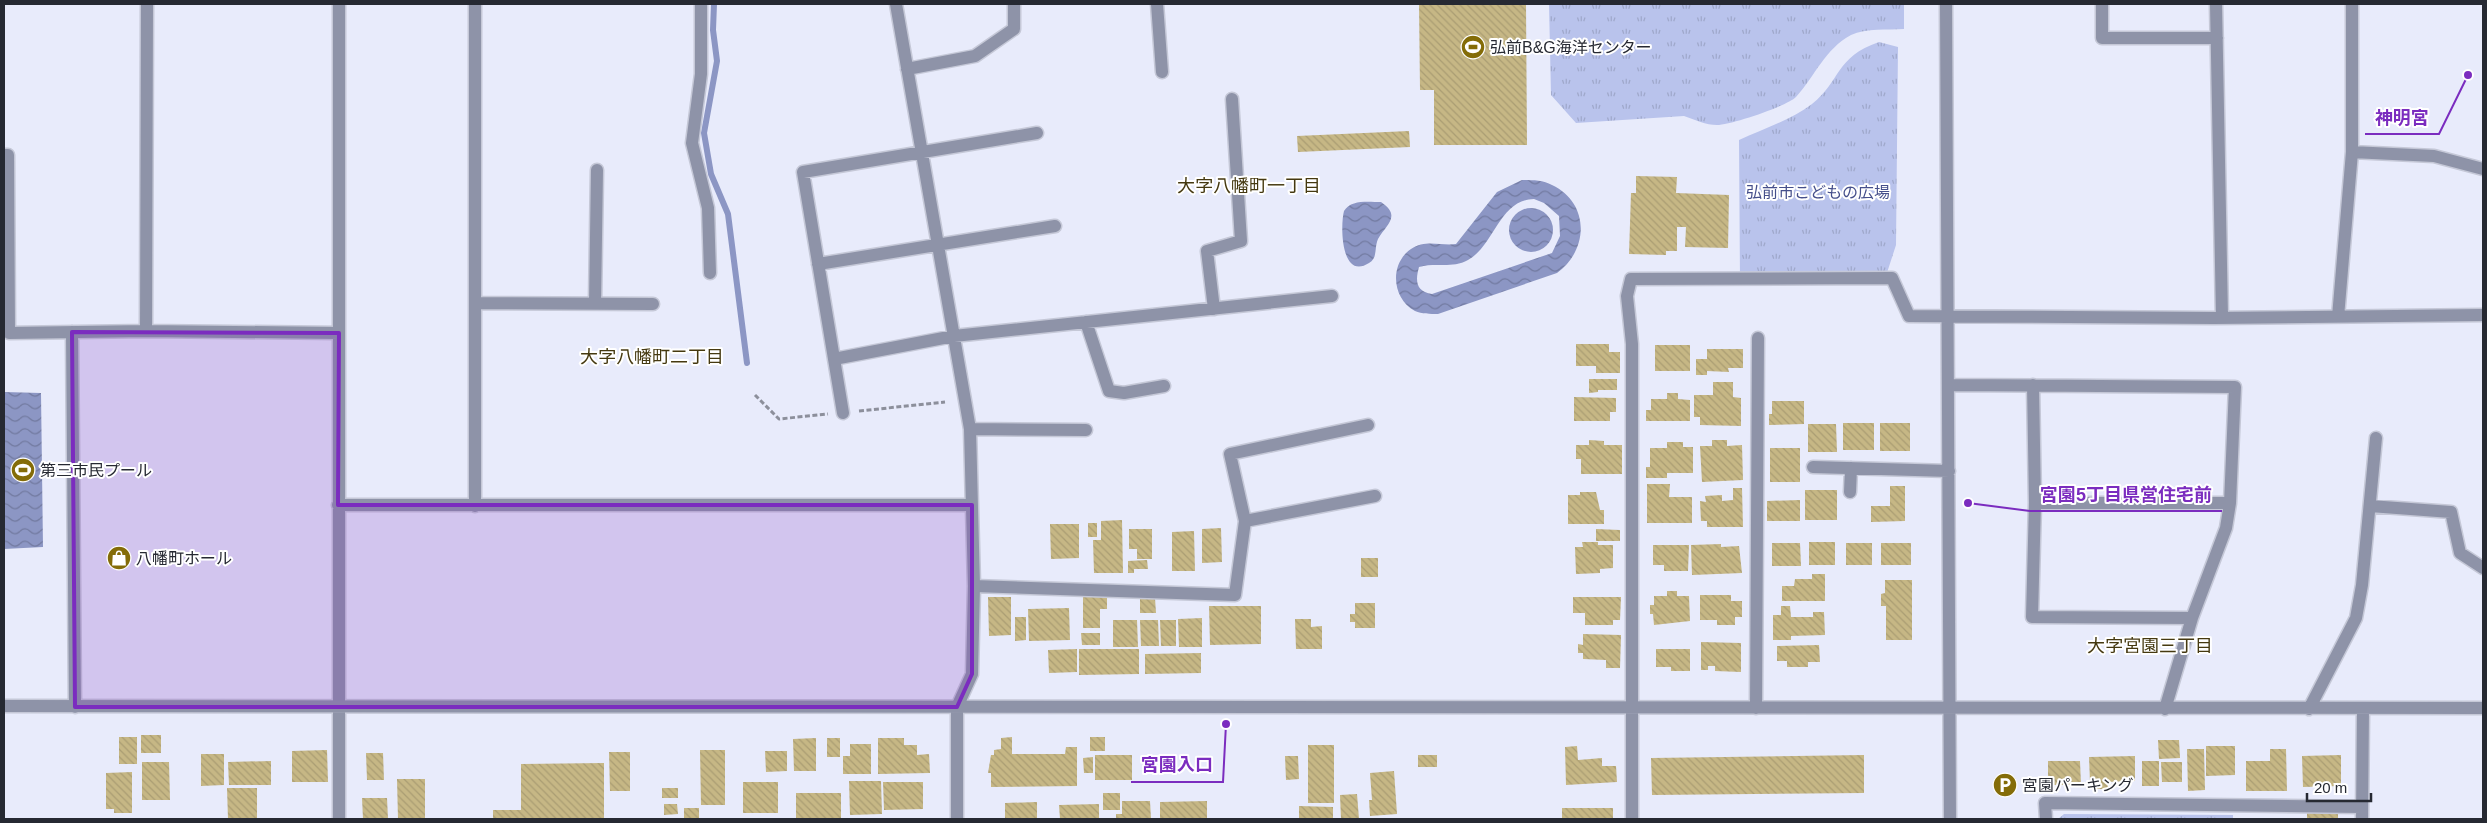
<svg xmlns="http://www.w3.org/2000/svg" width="2487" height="823" font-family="Helvetica,'Noto Sans JP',sans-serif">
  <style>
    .park { fill: url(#park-tufts) }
    .water { fill: url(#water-waves); fill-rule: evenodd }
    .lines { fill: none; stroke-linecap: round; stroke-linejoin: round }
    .stream { stroke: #8c96c4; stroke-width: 6 }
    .building { fill: url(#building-back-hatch) }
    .minor-casing { stroke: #c5c8d7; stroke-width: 15 }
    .path { stroke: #8c8f9b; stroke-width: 3; stroke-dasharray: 5 2.5; stroke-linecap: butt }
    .minor { stroke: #8e93a8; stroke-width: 12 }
    .marked { fill: #7b2cbf; fill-opacity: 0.2; stroke: #7b2cbf; stroke-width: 4; stroke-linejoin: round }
    .labels { text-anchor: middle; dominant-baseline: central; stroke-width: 4; stroke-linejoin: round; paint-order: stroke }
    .poi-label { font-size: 16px; fill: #262932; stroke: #fff; text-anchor: start }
    .park-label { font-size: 16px; fill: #454f8b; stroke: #fff }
    .neighbourhood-label { font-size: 18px; fill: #453910; stroke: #fff }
    .leader { fill: none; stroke: #7b2cbf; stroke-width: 2 }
    .callout-dot { fill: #7b2cbf; stroke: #fff; stroke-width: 2 }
    .callout-label { font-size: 18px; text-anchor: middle; font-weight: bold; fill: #7b2cbf; stroke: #fff; stroke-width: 4; stroke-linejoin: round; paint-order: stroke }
  </style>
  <defs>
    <pattern id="park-tufts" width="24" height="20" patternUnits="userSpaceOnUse" patternTransform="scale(1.25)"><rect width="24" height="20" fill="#b9c3ec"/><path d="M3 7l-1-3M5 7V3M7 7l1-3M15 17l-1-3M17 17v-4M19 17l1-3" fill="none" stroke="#9fa8cb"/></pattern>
    <pattern id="water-waves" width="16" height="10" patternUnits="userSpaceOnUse" patternTransform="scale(1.25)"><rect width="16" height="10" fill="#8c96c4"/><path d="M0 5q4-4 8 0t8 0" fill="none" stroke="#727aa0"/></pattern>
    <pattern id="building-back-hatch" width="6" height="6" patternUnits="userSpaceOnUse" patternTransform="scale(1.25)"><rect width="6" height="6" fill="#c6b785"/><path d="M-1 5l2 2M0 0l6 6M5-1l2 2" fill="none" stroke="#aa9d73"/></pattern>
  </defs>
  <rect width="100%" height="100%" fill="#e8ebfb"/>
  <path class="park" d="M1549,4H1904V29C1888,30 1866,28 1851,35C1825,49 1815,76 1796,97C1787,106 1731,125 1717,125C1706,125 1695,120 1684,116L1576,123L1551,95Z
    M1879,42L1898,47L1896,245L1884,282L1740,281L1739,140C1763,129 1791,120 1812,104C1841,81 1835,57 1879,42Z
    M2064,814L2233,815V819H2058Z"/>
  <path class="water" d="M1522,180C1532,180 1543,180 1552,185C1590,203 1589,250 1557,273L1438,314C1430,314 1422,314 1415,311C1392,299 1389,264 1411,249C1426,239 1440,246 1456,244L1497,192ZM1534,199L1544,203L1559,216L1560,236L1552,253L1432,294C1416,292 1415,281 1419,267C1436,262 1452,269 1468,260C1495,245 1499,200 1534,199Z
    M1381,202C1402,216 1386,225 1378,239C1374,248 1378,258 1369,263C1341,281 1340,226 1344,211C1351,199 1369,202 1381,202Z
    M1509 230a22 22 0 1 1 44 0a22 22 0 1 1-44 0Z
    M4,392L41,393L43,547L4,549Z"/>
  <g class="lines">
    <path class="stream" d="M714,4L713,30L717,61L704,133L711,174L728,214L747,363"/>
  </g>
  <path class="building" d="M1419,4H1526L1527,145H1434V90H1420Z
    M1409,131L1410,147L1298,152L1297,136Z
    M1636,176L1677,177L1676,193L1729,195L1728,248L1685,247L1686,227H1677V251H1666V255L1629,254L1631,193H1636Z
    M1576,344H1609V352H1620V373H1596V366H1576Z
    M1655,345H1690V371H1655Z
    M1707,349H1743V368H1728L1729,372L1707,371V375H1696V359H1707Z
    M1589,379H1617V390H1598V392L1589,393Z
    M1713,382H1733V397L1741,398V426L1700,425V417H1694V395H1713Z
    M1667,393H1678V399L1690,400V421H1646V410H1651V399H1667Z
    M1574,397L1616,398V412H1610V421H1574Z
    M1772,401H1804V424L1769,425V414H1772Z
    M1843,423H1874V450H1843Z
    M1880,423H1910V451H1880Z
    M1808,424H1836L1837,452H1808Z
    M1589,440L1604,441V445H1622V474H1581V459H1576V445H1589Z
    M1712,440H1727V446L1742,445L1743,480L1702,482L1700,446H1712Z
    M1667,442H1683V447H1693V473H1667V478H1646V467H1650V448H1667Z
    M1770,448H1800V482H1770Z
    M1647,484H1670L1669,497H1692V523H1647Z
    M1890,486H1905V521L1871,522V506H1890Z
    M1733,488H1742L1743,527H1707V521H1701L1700,501L1706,502L1705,496L1722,495V501L1733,500Z
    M1805,490H1837V520H1805Z
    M1580,492H1596L1600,510H1604V524H1568V495H1580Z
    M1800,500V521H1767V501Z
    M1122,520L1123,573H1094L1093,540H1101V521Z
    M1088,523H1097V537H1088Z
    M1050,524H1079V558L1051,559Z
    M1221,528L1222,562L1202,563V529Z
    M1129,529H1152V559H1137V549H1129Z
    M1596,529L1620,530V541H1596Z
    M1194,531L1195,571H1172V532Z
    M1582,542H1598V545H1613V568L1600,569V573L1576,574L1575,547H1583Z
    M1809,542H1835V565H1809Z
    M1772,543H1800L1801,566H1772Z
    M1846,543H1872V565H1846Z
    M1881,543H1911V565H1881Z
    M1721,544V547L1739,546L1742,573L1692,575L1691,545Z
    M1653,545H1689L1688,571H1664V565H1653Z
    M1361,558H1378V577H1361Z
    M1147,560L1148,569H1134V573H1128V561Z
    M1812,574H1825V601H1782V586H1794L1795,579H1812Z
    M1885,580H1912V640H1886V606H1881V594L1885,593Z
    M1667,591H1677V596H1689L1690,621L1654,625L1653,614H1650V605H1654V596H1667Z
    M1700,595H1731V601H1742V617H1735V625H1717V620H1700Z
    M1083,596H1107V609H1100V628H1083Z
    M988,597H1011V635L989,636Z
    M1573,597H1621L1620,620H1613V625H1585V613H1573Z
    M1140,598H1155L1156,613H1140Z
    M1355,603H1375V628H1355V622H1350V614H1355Z
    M1209,606H1261V644L1210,645Z
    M1781,606H1790L1791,617H1813V612H1824L1825,635L1791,636V640H1773V615H1781Z
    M1069,608L1070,640L1029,641L1028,609Z
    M1015,617H1026V640L1015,641Z
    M1202,618V647H1179L1178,619Z
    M1295,619H1311V627L1322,626V649H1296Z
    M1113,620H1137L1138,647H1113Z
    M1140,620H1158L1159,646H1141Z
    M1160,620H1176V646H1161Z
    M1081,633H1100V645H1082Z
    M1583,634L1621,635L1620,668H1606V660L1583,659V653H1578V644L1583,645Z
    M1701,642L1741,643V672L1715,671V666H1708V670H1701Z
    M1819,645L1820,662H1808V667H1787V661H1777V646Z
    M1077,649V672L1049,673L1048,650Z
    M1079,649H1139V674L1079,675Z
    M1656,649H1690V671H1671V667H1656Z
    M1201,653V673L1145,674V654Z
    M141,735H161V753H141Z
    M119,737H137V764H119Z
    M1012,737V754H1065L1066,747H1077V786L991,787V773H988L991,755H994V750L1001,749V738Z
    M1090,737H1105V751H1090Z
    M816,738V771H794L793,739Z
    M827,738H840V757H827Z
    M878,738H904V745H917V755L929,754L930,773L878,774Z
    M2158,740H2179L2180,758L2159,759Z
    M850,744H871V774H843V756H850Z
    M1308,745H1334V803H1308Z
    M1577,746L1578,760L1602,758V766H1616L1617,782L1566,785L1565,747Z
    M2206,746H2235V775L2206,776Z
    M2187,749H2204L2205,790L2188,791Z
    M2270,749H2286L2287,791H2246V761H2270Z
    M327,750L328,782H292V751Z
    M700,750H725V805H701Z
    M765,751H787V771L766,772Z
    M609,752H630V791H610Z
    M366,753H383L384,780H367Z
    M201,754H224V785L201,786Z
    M1095,755H1132V780H1095Z
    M1418,755H1437V767H1418Z
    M1864,755V793L1652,795L1651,758Z
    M2341,755V786L2303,787L2302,756Z
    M1285,756H1298L1299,779L1286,780Z
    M2135,756V781L2108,782V789H2095V782H2090L2089,757Z
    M1093,757V773H1084L1083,758Z
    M271,761V785H229L228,762Z
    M2048,761H2080L2081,785H2048Z
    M2142,761H2159V786H2142Z
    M142,762H169L170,800H142Z
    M2161,762H2182V782H2162Z
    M604,763V819H493V810H521V764Z
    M1394,771L1397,814L1370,816L1369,800H1372L1370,773Z
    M132,772V813H114V809H106V773Z
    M397,779H425V819H398Z
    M849,781H881L882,814L850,815Z
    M743,782H778V813H743Z
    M883,782H923V809L884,810Z
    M227,788H257V818L228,819Z
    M662,788H678V798H662Z
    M796,793H841V819H796Z
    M1103,793H1120V810H1103Z
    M1357,794L1359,819H1341L1340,795Z
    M362,798H387L388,819H363Z
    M1122,801H1150L1151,819H1116V814H1122Z
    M1207,801V819H1160V802Z
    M1037,802V819H1005V803Z
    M664,804H677L678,814L664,815Z
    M1099,804V819H1060L1059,805Z
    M1299,806L1333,807V819H1299Z
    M684,808H699V819H684Z
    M1562,808H1613V819H1562Z
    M2338,811V819H2307V812Z"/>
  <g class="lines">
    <g class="minor-casing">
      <path id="minor" d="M339,4V819
        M701,4V74L692,143L708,208L710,273
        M896,4L970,429L974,586L972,674L957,707V819
        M1157,4L1162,72
        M1946,4L1950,819
        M2102,4V38H2217
        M2216,4L2222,317
        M907,69L975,56L1014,29V4
        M2352,152L2434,156L2483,169
        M4,155H8L9,333L146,331L339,333
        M818,264L1055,226
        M475,303L653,304
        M595,304L597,170
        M1214,309L1207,251L1241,241L1232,99
        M2338,317L2352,152V4
        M1086,322L1109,391L1124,393L1164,386
        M146,331L147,4
        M72,332L75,707
        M834,359L954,336L1332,296
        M1948,385L2235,387L2230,503L2226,528L2192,618L2165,709
        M2033,385L2035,503L2032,617L2192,618
        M843,413L803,172L1037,133
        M970,429L1086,430
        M1813,467L1949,471
        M1850,492L1851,468
        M2035,503H2230
        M338,505H972
        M475,506V4
        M2370,506L2451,512L2460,553L2483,568
        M1245,521L1375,496
        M974,586L1235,595L1245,521L1230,454L1368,425
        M4,706L2483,708
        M1756,708L1758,338
        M2309,709L2356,618L2362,585L2376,438
        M1632,819V344L1627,296L1631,279L1892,278L1909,316L2214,318L2483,315
        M2046,819L2045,803L2362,807
        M2362,819L2363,709"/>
    </g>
    <path class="path" d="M755,395L779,419L828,414
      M859,411L945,402"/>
    <use href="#minor" class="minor"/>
  </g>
  <path class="marked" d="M72,332L339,333L338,505H972V674L957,707H75Z"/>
  <defs>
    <g id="stadium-disc" transform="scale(1.25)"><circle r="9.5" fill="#846c08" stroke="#fff"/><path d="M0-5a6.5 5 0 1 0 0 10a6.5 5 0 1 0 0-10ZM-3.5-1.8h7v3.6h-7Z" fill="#fff"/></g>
    <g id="shop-disc" transform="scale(1.25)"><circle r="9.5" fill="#846c08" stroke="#fff"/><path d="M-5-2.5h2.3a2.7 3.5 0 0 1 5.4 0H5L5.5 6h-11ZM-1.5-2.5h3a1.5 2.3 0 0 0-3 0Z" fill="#fff"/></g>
    <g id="parking-disc" transform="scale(1.25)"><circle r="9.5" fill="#846c08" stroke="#fff"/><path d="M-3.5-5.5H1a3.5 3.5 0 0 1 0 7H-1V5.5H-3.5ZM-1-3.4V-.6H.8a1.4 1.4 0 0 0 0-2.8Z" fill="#fff"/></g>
  </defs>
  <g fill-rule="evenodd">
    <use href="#stadium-disc" x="1473" y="47"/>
    <use href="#stadium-disc" x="23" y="470"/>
    <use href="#shop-disc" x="119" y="558"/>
    <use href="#parking-disc" x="2005" y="785"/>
  </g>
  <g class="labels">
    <g class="poi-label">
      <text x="1490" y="47">弘前B&amp;G海洋センター</text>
      <text x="40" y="470">第三市民プール</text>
      <text x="136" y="558">八幡町ホール</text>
      <text x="2022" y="785">宮園パーキング</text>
    </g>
    <g class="park-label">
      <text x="1818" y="192">弘前市こどもの広場</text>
    </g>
    <g class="neighbourhood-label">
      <text x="1249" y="186">大字八幡町一丁目</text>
      <text x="652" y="357">大字八幡町二丁目</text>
      <text x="2150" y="646">大字宮園三丁目</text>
    </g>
  </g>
  <path class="leader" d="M2468 75L2439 134H2365M1968 503L2030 511H2222M1226 724L1223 782H1131"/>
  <g class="callout-dot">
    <circle cx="2468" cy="75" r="5"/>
    <circle cx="1968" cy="503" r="5"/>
    <circle cx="1226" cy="724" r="5"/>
  </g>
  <g class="callout-label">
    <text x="2402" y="124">神明宮</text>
    <text x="2126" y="501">宮園5丁目県営住宅前</text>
    <text x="1177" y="771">宮園入口</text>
  </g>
  <rect width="2487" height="823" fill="none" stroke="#262932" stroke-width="10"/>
  <path d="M2307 793v8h64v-8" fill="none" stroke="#262932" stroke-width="2.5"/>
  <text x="2314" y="793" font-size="15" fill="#262932" stroke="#ffffff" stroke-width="4" paint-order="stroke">20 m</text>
</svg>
